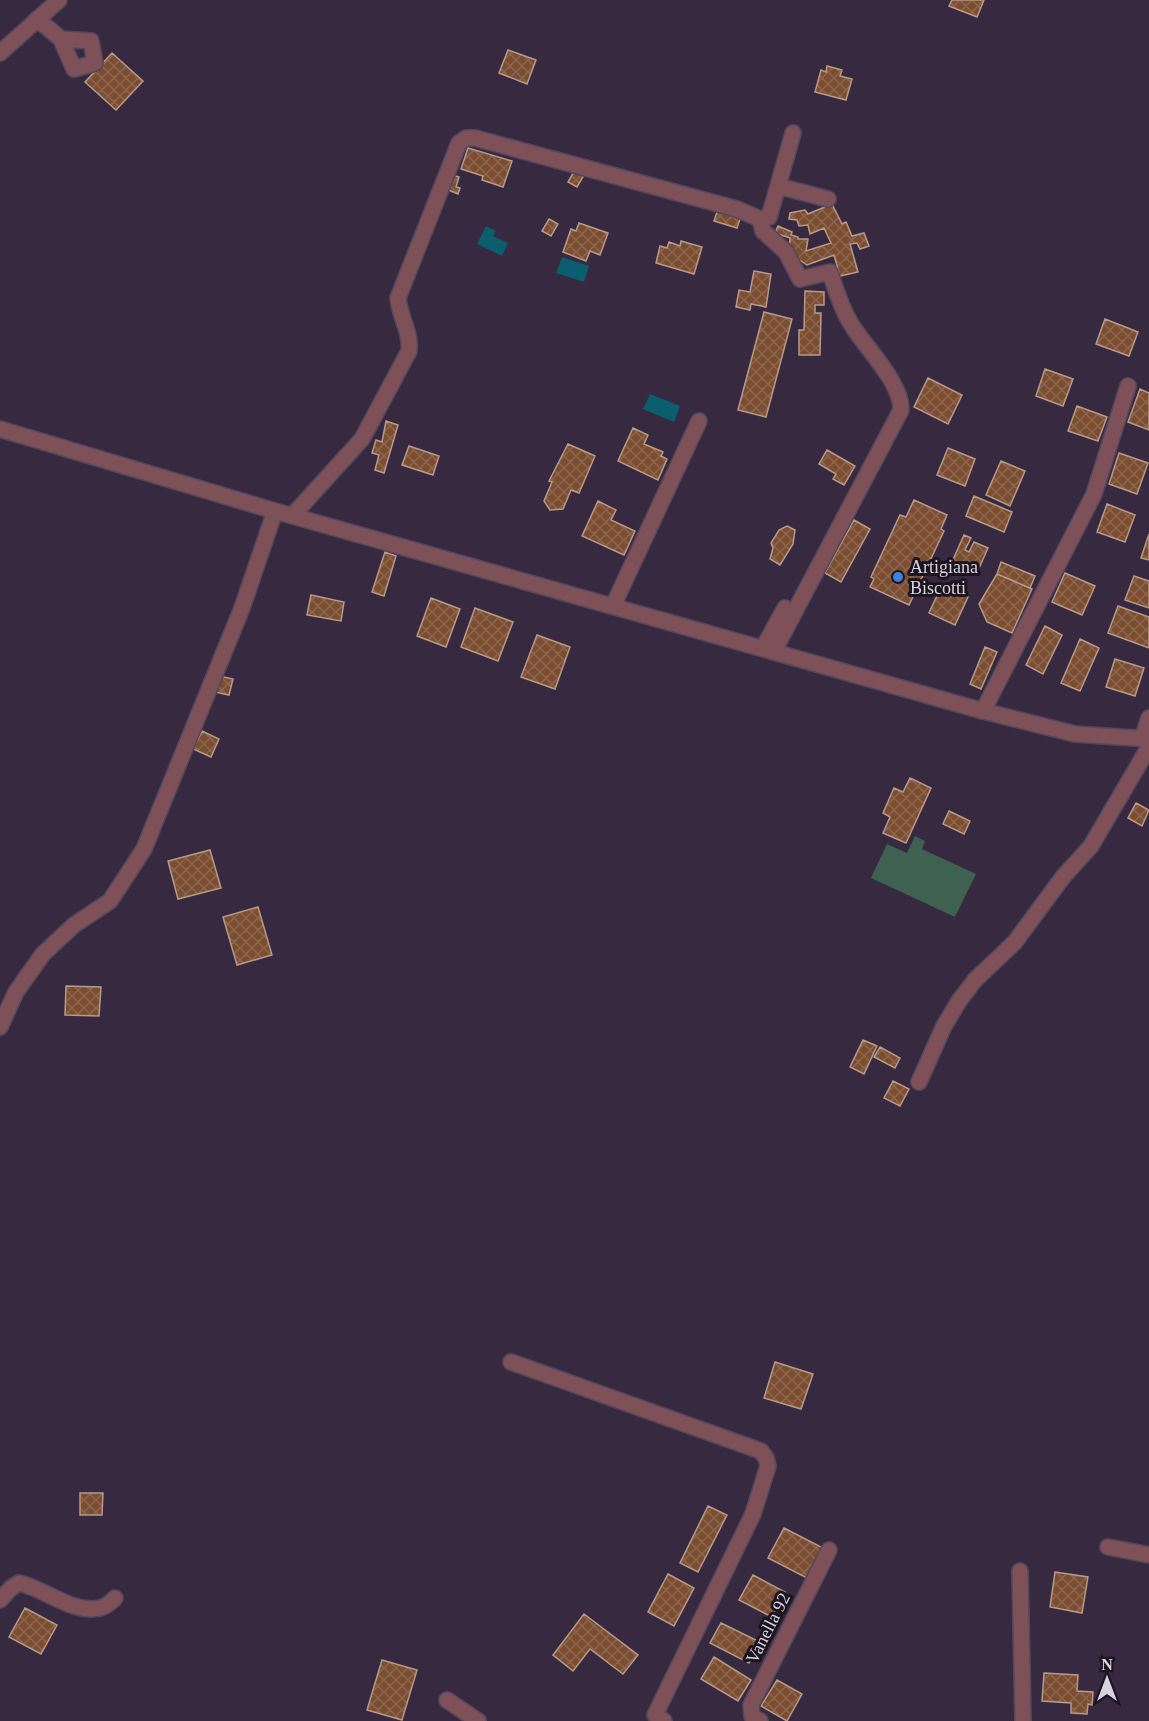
<svg xmlns="http://www.w3.org/2000/svg" width="1149" height="1721" font-family="Georgia,serif">
  <style>
    .garden { fill: #3f6152 }
    .water { fill: #0b5e6d }
    .building { fill: url(#building-cross-hatch); stroke: #b79a88; stroke-width: 1.5 }
    .lines { fill: none; stroke-linecap: round; stroke-linejoin: round }
    .minor-casing { stroke: #54475c; stroke-width: 18 }
    .minor { stroke: #7e5158; stroke-width: 15 }
    .shop-dot { fill: #3f7fe0; stroke: #1b151f; stroke-width: 2 }
    .labels { text-anchor: middle; dominant-baseline: central; stroke-width: 6; stroke-linejoin: round; paint-order: stroke }
    .poi-label { font-size: 18px; fill: #dad1e0; stroke: #1b151f; text-anchor: start }
    .street-label { font-size: 18px; fill: #dad1e0; stroke: #1b151f }
  </style>
  <defs>
    <pattern id="building-cross-hatch" width="8" height="8" patternUnits="userSpaceOnUse" patternTransform="scale(1.5)"><rect width="8" height="8" fill="#7b4d31"/><path d="M0 0l8 8M0 8l8-8" fill="none" stroke="#8d664f"/></pattern>
  </defs>
  <rect width="100%" height="100%" fill="#37293f"/>
  <path class="garden" d="M915,836L925,841L922,849L976,874L955,917L871,878L887,844L907,853Z"/>
  <path class="water" d="M486,226L496,231L493,236L508,243L502,256L477,244Z
    M562,257L589,266L584,282L556,273Z
    M650,394L680,406L674,422L643,409Z"/>
  <path class="building" d="M952,0H984L977,17L949,6Z
    M508,50L536,60L527,84L499,73Z
    M112,53L143,81L116,110L85,82Z
    M827,66L842,70L840,76L852,79L846,100L815,92L821,70L826,72Z
    M468,148L512,161L503,187L482,180L483,176L461,169Z
    M575,170L584,175L577,187L568,182Z
    M452,175L459,177L456,187L460,188L458,194L446,189Z
    M832,204L842,224L846,222L852,236L864,233L869,246L860,249L857,243L850,244L858,272L840,276L834,255L807,265L794,256L789,248L790,238L775,233L778,226L792,232L791,235L798,237V239H808L806,251L831,243L824,228L810,234L808,225L799,226L797,220L789,219L790,213L805,210L808,214Z
    M718,209L741,216L737,228L714,221Z
    M549,219L558,224L551,236L542,231Z
    M579,223L608,233L600,255L590,251L586,261L563,252L571,229L576,231Z
    M681,241L702,247L694,274L656,263L660,246L667,248L669,242L680,246Z
    M754,271L771,274L766,307L751,304L750,310L736,307L739,290L750,292Z
    M805,291L824,292V305H815V313H821L820,355H799V330H804Z
    M764,312L792,319L766,417L738,410Z
    M1105,319L1138,332L1129,356L1096,344Z
    M1045,369L1073,379L1063,406L1036,396Z
    M928,378L962,395L948,424L914,407Z
    M1140,389L1149,393V430L1128,422Z
    M1077,406L1107,417L1098,441L1068,431Z
    M386,421L398,425L384,473L375,470L379,455L372,453L376,440L382,442Z
    M633,428L648,435L644,444L663,452L661,456L667,459L658,480L618,461Z
    M568,444L595,456L579,493L571,490L563,509L550,510L544,501L552,482L549,481Z
    M409,446L439,456L433,475L402,465Z
    M948,448L975,459L965,486L937,475Z
    M827,450L855,466L844,485L833,479L836,474L819,464Z
    M1119,453L1148,463L1137,494L1109,484Z
    M1001,461L1025,471L1010,506L986,495Z
    M974,496L1012,512L1004,532L966,516Z
    M914,500L947,515L941,529L944,531L909,605L870,587L874,579L871,577L900,515L906,517Z
    M598,501L616,510L611,520L635,531L624,555L582,536Z
    M1107,504L1135,515L1125,542L1097,532Z
    M854,520L870,529L841,582L825,573Z
    M787,526L795,530L793,544L780,565L770,559L773,548L771,543L779,530Z
    M1149,534V560L1141,558Z
    M964,535L971,538L965,550L969,552L974,542L988,548L976,575L951,564Z
    M385,552L396,556L384,596L372,592Z
    M1001,562L1035,576L1030,588L997,574Z
    M1065,573L1095,586L1082,615L1052,602Z
    M997,574L1032,589L1012,633L987,622L979,604Z
    M1134,576L1149,581V608L1125,600Z
    M942,585L968,597L955,625L929,613Z
    M311,595L344,602L341,621L307,615Z
    M431,598L460,609L446,647L417,636Z
    M1118,606L1149,617V648L1108,633Z
    M475,608L513,622L498,661L461,647Z
    M1045,626L1062,635L1043,674L1026,665Z
    M537,635L570,647L555,689L521,677Z
    M1080,639L1099,648L1080,691L1061,683Z
    M985,647L997,652L981,689L970,684Z
    M1115,659L1144,668L1135,696L1106,687Z
    M219,676L233,679L229,695L215,692Z
    M202,731L219,739L211,757L193,749Z
    M910,778L931,788L906,843L883,833L890,817L883,813L894,788L903,792Z
    M1136,803L1149,810L1142,826L1128,818Z
    M949,811L970,821L964,834L943,824Z
    M210,850L221,888L178,899L168,861Z
    M258,907L272,955L237,965L223,917Z
    M66,986L101,987L99,1016L65,1015Z
    M863,1040L877,1046L864,1074L850,1067Z
    M880,1047L900,1058L895,1068L874,1057Z
    M893,1081L909,1089L900,1106L884,1098Z
    M775,1362L813,1374L801,1409L764,1398Z
    M80,1493H103L102,1515H80Z
    M708,1506L727,1515L698,1572L680,1563Z
    M784,1528L823,1548L807,1578L768,1558Z
    M1055,1572L1088,1577L1082,1613L1050,1607Z
    M668,1574L694,1588L674,1626L648,1612Z
    M753,1575L785,1592L772,1617L739,1600Z
    M25,1608L57,1625L41,1654L9,1637Z
    M584,1614L638,1655L623,1674L590,1649L573,1671L553,1655Z
    M721,1623L760,1642L749,1663L710,1643Z
    M714,1657L751,1680L738,1701L701,1679Z
    M382,1660L417,1670L402,1720L367,1710Z
    M1044,1673L1078,1675L1077,1691L1093,1692L1092,1705L1088,1704L1087,1714L1071,1713V1703L1042,1701Z
    M777,1680L802,1694L787,1721L761,1706Z"/>
  <g class="lines">
    <g class="minor-casing">
      <path id="minor" d="M37,19L61,39L91,41L95,63L74,69L61,39
        M0,53L59,0
        M778,186L793,133
        M760,219L763,231L786,252L800,279L830,272C836,290 841,308 851,324C865,347 902,383 901,410L774,651
        M0,429L275,511L983,711L1075,734L1149,739
        M293,515L362,439L409,351C411,331 400,319 398,298L459,143L466,138H475L737,209L760,219L769,217L778,186L828,199
        M613,606L699,421
        M763,648L785,608
        M983,711L1094,494L1128,386
        M1142,739L1149,718
        M0,1027L16,992L43,954L74,925L110,901L144,849L242,608L275,511
        M919,1082L944,1026L959,1001L975,980L1015,942L1063,877L1091,846L1149,747
        M511,1362L761,1451L766,1458L768,1466L753,1514L655,1715L664,1721
        M1108,1547L1149,1555
        M1020,1571L1023,1721
        M0,1600L11,1588L19,1583C46,1589 72,1614 100,1608C105,1607 111,1602 115,1598
        M447,1700L478,1721
        M760,1721L752,1716L751,1705L829,1550"/>
    </g>
    <use href="#minor" class="minor"/>
  </g>
  <circle class="shop-dot" cx="898" cy="577" r="6"/>
  <g class="labels">
    <g class="poi-label">
      <text x="910" y="567">Artigiana<tspan x="910" dy="21">Biscotti</tspan></text>
    </g>
    <g class="street-label">
      <text transform="translate(768 1628) rotate(-63)">Vanella 92</text>
    </g>
  </g>
  <g transform="translate(1107 1679)" stroke="#1b151f" stroke-width="4.5" paint-order="stroke">
  <path d="M0-4.5L10 22L0 15L-10 22Z" fill="#dad1e0"/>
  <text y="-9" font-size="16" font-weight="bold" text-anchor="middle" fill="#dad1e0">N</text>
  </g>
</svg>
